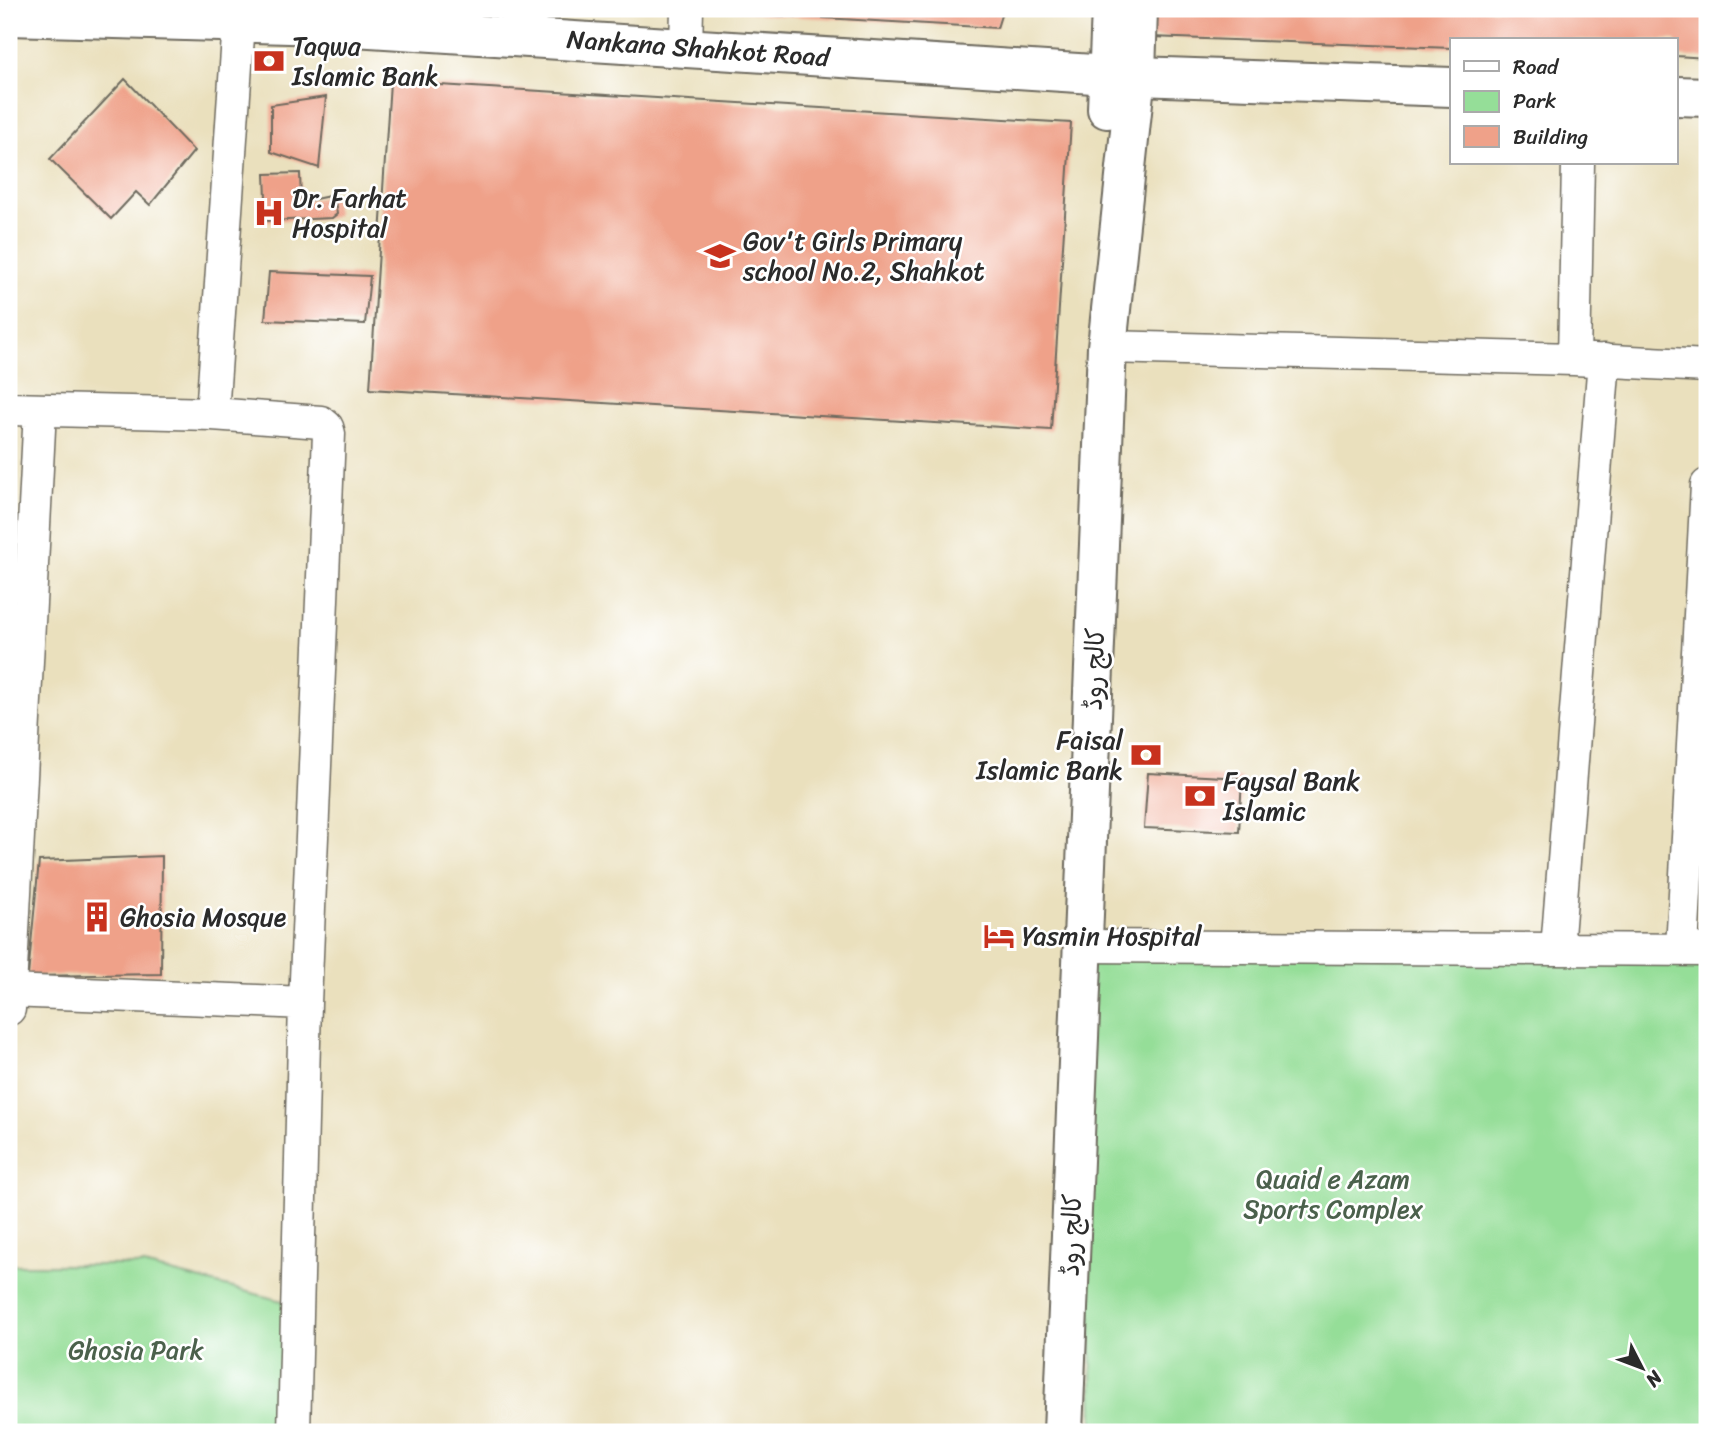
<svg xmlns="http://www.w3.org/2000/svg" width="1716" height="1441" font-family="Sriracha,'Playpen Sans Arabic',sans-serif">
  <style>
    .green { fill: #95de98; stroke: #608462; stroke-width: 2 }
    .building { fill: #efa189 }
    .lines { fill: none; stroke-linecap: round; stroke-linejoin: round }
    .street-casing { stroke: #6e6a5e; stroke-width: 35 }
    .secondary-casing { stroke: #6e6a5e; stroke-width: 42 }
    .primary-casing { stroke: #6e6a5e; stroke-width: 42 }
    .street { stroke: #fff; stroke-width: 32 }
    .secondary { stroke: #fff; stroke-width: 38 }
    .primary { stroke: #fff; stroke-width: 38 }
    .labels { text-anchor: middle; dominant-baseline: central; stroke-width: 5; stroke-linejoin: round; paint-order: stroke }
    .poi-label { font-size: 26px; fill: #2b2b2b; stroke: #fff; text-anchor: start }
    .street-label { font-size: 26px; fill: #2b2b2b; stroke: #fff }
    .park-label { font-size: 26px; fill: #4b614c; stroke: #fff }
  </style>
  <rect width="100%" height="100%" fill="#fff"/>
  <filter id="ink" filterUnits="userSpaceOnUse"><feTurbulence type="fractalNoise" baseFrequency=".0143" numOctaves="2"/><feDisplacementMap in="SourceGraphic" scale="14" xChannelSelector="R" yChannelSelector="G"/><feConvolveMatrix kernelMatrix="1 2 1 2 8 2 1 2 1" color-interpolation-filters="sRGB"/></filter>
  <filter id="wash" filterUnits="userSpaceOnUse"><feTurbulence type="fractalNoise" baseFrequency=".00686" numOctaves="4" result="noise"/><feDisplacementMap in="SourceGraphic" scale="28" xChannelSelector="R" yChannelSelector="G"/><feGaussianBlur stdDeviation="1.57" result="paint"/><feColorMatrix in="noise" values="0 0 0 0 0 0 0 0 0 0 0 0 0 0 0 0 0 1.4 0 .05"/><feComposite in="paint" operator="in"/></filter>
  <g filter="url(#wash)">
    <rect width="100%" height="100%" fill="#eae0bd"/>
    <path class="green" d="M1083,946L1707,964V1432H1093Z
      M9,1265H144L298,1305L294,1432H9Z"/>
    <g id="blocks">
      <path class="building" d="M730,9H1003L997,28L771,15Z
        M1152,9H1707V58L1676,56V40H1452V48L1151,37Z
        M125,79L194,151L150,205L136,192L111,219L50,159Z
        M390,82L1071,123L1051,430L370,389Z
        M326,97L319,168L271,152V105Z
        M300,173L301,202L334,195L337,214L332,218L267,221L265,174Z
        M269,272L370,276L365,324L265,320Z
        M1148,773L1242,778L1239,832L1144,828Z
        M162,856L161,974L28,976L39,861Z"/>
    </g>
  </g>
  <g filter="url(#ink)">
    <use href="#blocks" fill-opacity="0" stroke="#6e6a5e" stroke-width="2"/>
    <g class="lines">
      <g class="street-casing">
        <path id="street" d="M239,22L212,414L321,422L327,427L329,434L305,1003L294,1432
          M686,47L687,9
          M1107,347L1574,359L1707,366
          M1574,359L1578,163
          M9,409L212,414
          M1083,946L1707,950
          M1557,949L1604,360
          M1682,949L1707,485
          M9,991L305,1003
          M9,1009L40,410"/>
      </g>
      <g class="secondary-casing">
        <path id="secondary" d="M1107,109L1111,9
          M1063,1432L1107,347L1136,74L1138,9"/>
      </g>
      <g class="primary-casing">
        <path id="primary" d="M9,16L323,25L1109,75L1452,87
          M1676,96L1707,97"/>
      </g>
      <use href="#street" class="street"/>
      <use href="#secondary" class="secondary"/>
      <use href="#primary" class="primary"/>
    </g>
  </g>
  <defs>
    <g id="bank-bare" transform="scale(2.415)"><path d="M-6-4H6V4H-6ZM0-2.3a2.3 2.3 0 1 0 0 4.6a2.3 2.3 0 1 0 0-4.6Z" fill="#c8321e" stroke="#fff" stroke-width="2.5" paint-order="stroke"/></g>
    <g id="hospital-bare" transform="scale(2.415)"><path d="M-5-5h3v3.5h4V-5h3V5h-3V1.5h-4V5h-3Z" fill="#c8321e" stroke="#fff" stroke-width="2.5" paint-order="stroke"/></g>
    <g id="school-bare" transform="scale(2.415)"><path d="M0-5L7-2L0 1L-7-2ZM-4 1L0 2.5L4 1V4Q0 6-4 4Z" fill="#c8321e" stroke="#fff" stroke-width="2.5" paint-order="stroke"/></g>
    <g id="building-bare" transform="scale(2.415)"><path d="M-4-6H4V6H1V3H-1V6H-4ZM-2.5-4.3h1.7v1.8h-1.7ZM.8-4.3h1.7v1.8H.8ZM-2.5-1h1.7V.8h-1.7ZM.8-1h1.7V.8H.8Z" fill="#c8321e" stroke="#fff" stroke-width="2.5" paint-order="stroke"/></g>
    <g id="hotel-bare" transform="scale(2.415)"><path d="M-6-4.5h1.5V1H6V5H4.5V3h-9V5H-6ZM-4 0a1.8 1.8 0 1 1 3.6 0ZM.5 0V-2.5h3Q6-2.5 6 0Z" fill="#c8321e" stroke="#fff" stroke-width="2.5" paint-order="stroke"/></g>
  </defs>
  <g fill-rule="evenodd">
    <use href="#bank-bare" x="269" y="61"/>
    <use href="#hospital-bare" x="269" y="213"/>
    <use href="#school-bare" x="720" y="256"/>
    <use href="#bank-bare" x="1146" y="755"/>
    <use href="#bank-bare" x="1200" y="796"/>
    <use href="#building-bare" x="97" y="917"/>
    <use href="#hotel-bare" x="999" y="936"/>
  </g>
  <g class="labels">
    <g class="poi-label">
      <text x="292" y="46">Taqwa<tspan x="292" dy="30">Islamic Bank</tspan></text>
      <text x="292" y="198">Dr. Farhat<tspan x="292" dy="30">Hospital</tspan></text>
      <text x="743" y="241">Gov't Girls Primary<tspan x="743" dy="30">school No.2, Shahkot</tspan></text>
      <text x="1123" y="740" text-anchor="end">Faisal<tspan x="1123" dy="30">Islamic Bank</tspan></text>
      <text x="1223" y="781">Faysal Bank<tspan x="1223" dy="30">Islamic</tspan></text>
      <text x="120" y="917">Ghosia Mosque</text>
      <text x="1022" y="936">Yasmin Hospital</text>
    </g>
    <g class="street-label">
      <text transform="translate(698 48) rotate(4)">Nankana Shahkot Road</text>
      <text transform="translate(1094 669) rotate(-88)">کالج روڈ</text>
      <text transform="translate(1071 1235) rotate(-88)">کالج روڈ</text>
    </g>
    <g class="park-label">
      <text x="1333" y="1179">Quaid e Azam<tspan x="1333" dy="30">Sports Complex</tspan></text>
      <text x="136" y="1350">Ghosia Park</text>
    </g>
  </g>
  <rect width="1716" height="1441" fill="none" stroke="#fff" stroke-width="35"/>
  <rect x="1450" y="38" width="228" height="126" fill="#ffffff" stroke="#aaaaaa" stroke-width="2"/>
  <rect x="1464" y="61" width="35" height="10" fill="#ffffff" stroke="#aaaaaa" stroke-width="2"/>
  <text x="1513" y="74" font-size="21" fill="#2b2b2b">Road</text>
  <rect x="1464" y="91" width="35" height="21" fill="#95de98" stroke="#aaaaaa" stroke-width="2"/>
  <text x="1513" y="108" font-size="21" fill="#2b2b2b">Park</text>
  <rect x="1464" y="126" width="35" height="21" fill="#efa189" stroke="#aaaaaa" stroke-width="2"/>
  <text x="1513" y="144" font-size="21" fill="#2b2b2b">Building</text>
  <g transform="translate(1642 1368) rotate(132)" stroke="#ffffff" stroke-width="5" paint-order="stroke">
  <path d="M0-5L12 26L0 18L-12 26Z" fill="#2b2b2b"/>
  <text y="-10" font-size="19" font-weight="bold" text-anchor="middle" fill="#2b2b2b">N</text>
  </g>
</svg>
